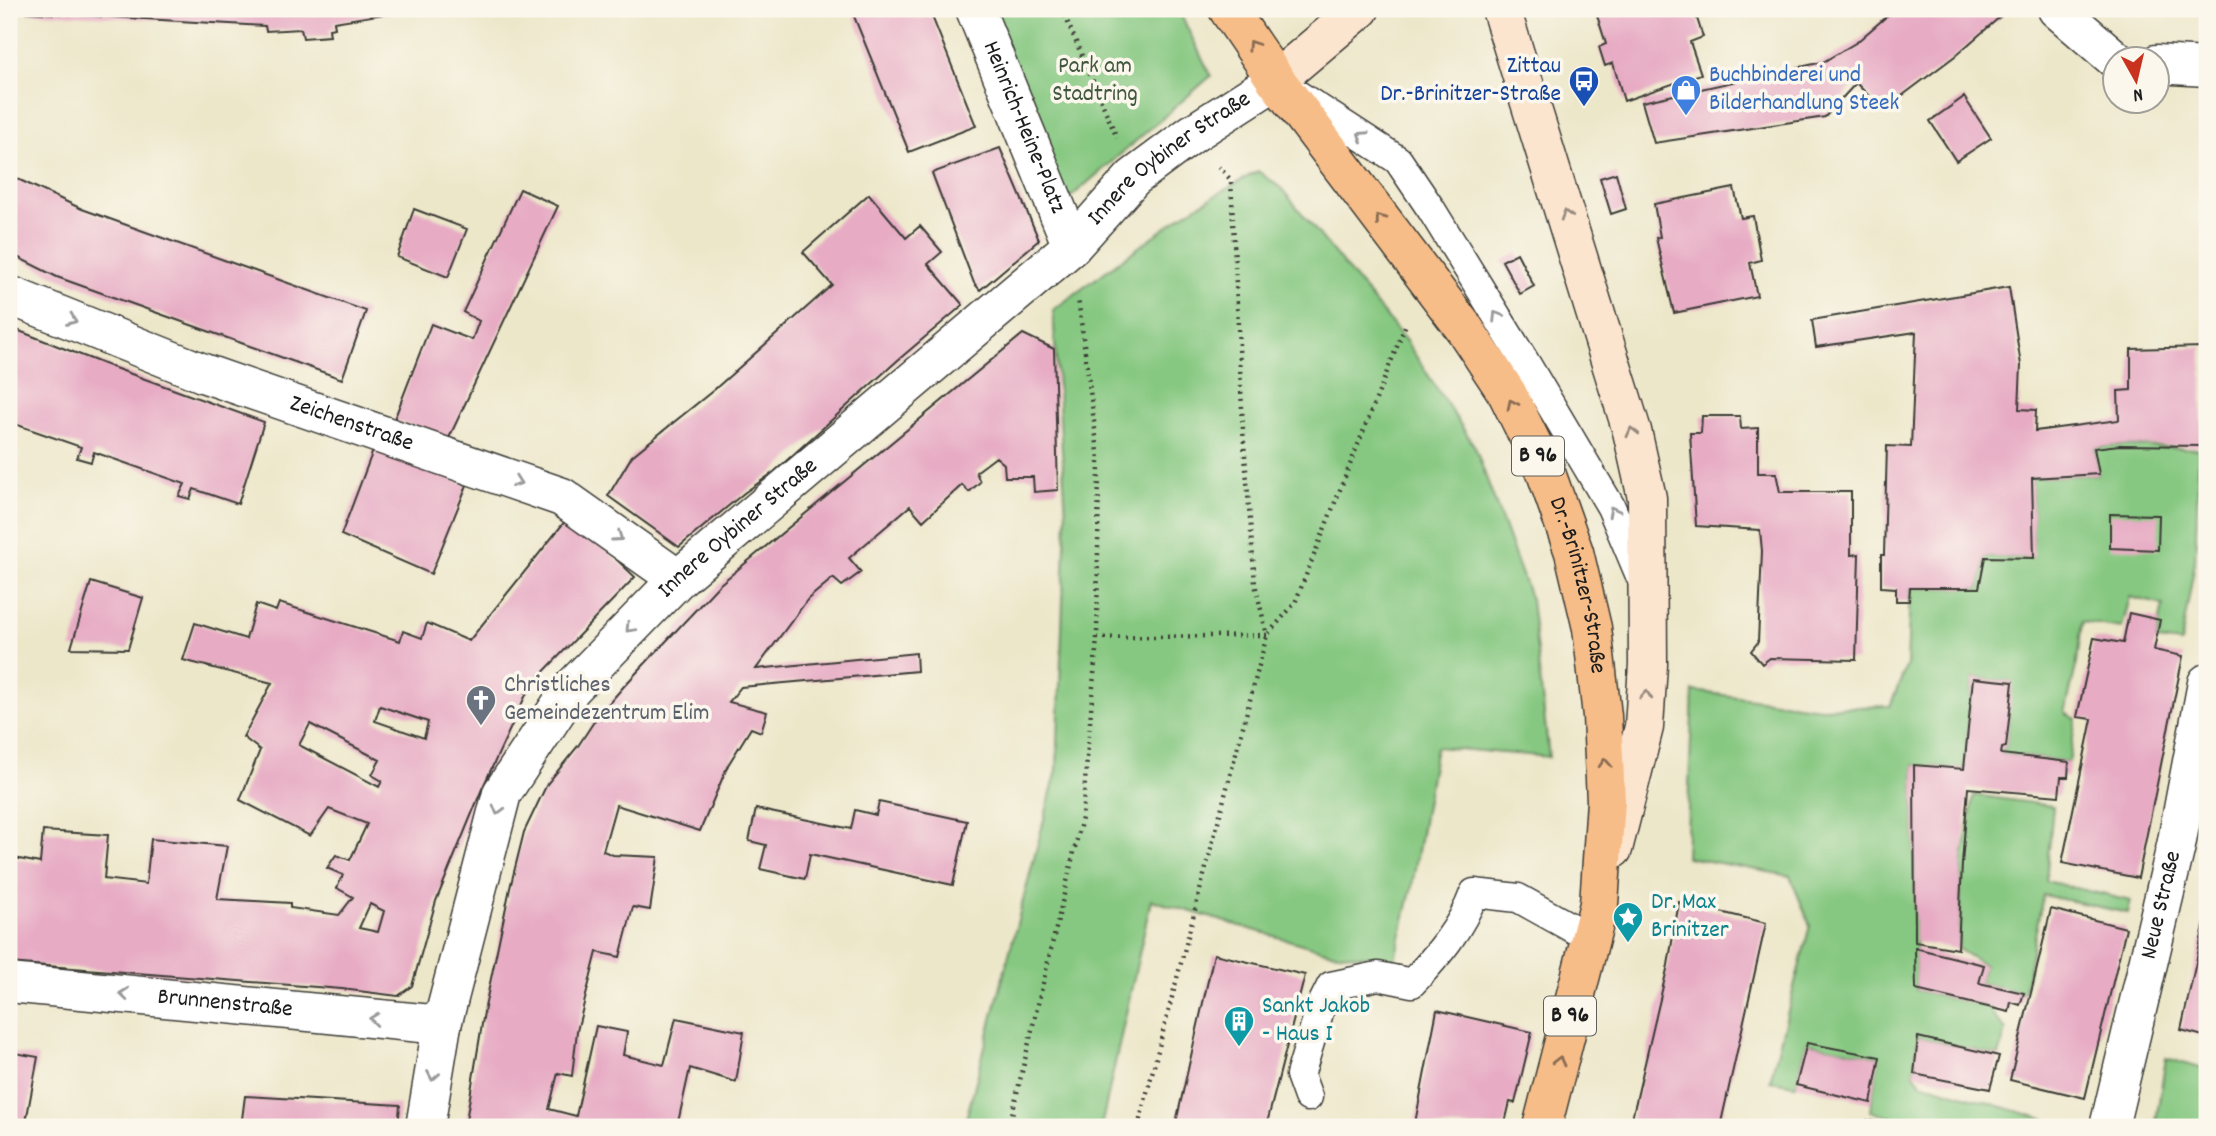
<svg xmlns="http://www.w3.org/2000/svg" width="2216" height="1136" font-family="Dekko,sans-serif">
  <style>
    .green { fill: #86c881; stroke: #51724e; stroke-width: 2 }
    .building { fill: #e7acc4; fill-rule: evenodd }
    .lines { fill: none; stroke-linecap: round; stroke-linejoin: round }
    .lane-casing { stroke: #3b3a36; stroke-width: 31 }
    .street-casing { stroke: #3b3a36; stroke-width: 41 }
    .secondary-casing { stroke: #3b3a36; stroke-width: 41 }
    .primary-casing { stroke: #3b3a36; stroke-width: 41 }
    .path { stroke: #3b3a36; stroke-width: 4.5; stroke-dasharray: 2 5; stroke-linecap: butt }
    .lane { stroke: #fff; stroke-width: 28 }
    .street { stroke: #fff; stroke-width: 38 }
    .secondary { stroke: #fce5cf; stroke-width: 38 }
    .primary { stroke: #f7bd88; stroke-width: 38 }
    .oneway { stroke: #8a6c52 }
    .oneway2 { stroke: #999 }
    .oneway3 { stroke: #978b7e }
    .labels { text-anchor: middle; dominant-baseline: central; stroke-width: 7; stroke-linejoin: round; paint-order: stroke }
    .shield { fill: #fbf7ec; stroke: #5f5e5a; stroke-width: 2 }
    .shield-label { font-size: 23px; font-weight: bold; fill: #1c1c1c }
    .park-label { font-size: 24px; fill: #41583f; stroke: #fbf7ec }
    .transit-label { font-size: 24px; fill: #164399; stroke: #fbf7ec; text-anchor: end }
    .shop-label { font-size: 24px; fill: #366cbe; stroke: #fbf7ec; text-anchor: start }
    .street-label { font-size: 24px; fill: #1c1c1c; stroke: #fbf7ec }
    .worship-label { font-size: 24px; fill: #5b616d; stroke: #fbf7ec; text-anchor: start }
    .culture-label { font-size: 24px; fill: #0d838f; stroke: #fbf7ec; text-anchor: start }
  </style>
  <rect width="100%" height="100%" fill="#fbf7ec"/>
  <filter id="ink" filterUnits="userSpaceOnUse"><feTurbulence type="fractalNoise" baseFrequency=".0143" numOctaves="2"/><feDisplacementMap in="SourceGraphic" scale="14" xChannelSelector="R" yChannelSelector="G"/><feConvolveMatrix kernelMatrix="1 2 1 2 8 2 1 2 1" color-interpolation-filters="sRGB"/></filter>
  <filter id="wash" filterUnits="userSpaceOnUse"><feTurbulence type="fractalNoise" baseFrequency=".00686" numOctaves="4" result="noise"/><feDisplacementMap in="SourceGraphic" scale="28" xChannelSelector="R" yChannelSelector="G"/><feGaussianBlur stdDeviation="1.57" result="paint"/><feColorMatrix in="noise" values="0 0 0 0 0 0 0 0 0 0 0 0 0 0 0 0 0 1.4 0 .05"/><feComposite in="paint" operator="in"/></filter>
  <g filter="url(#wash)">
    <rect width="100%" height="100%" fill="#ede7ca"/>
    <path class="green" d="M986,9H1178L1211,76L1064,203Z
      M1258,171L1282,189L1406,341L1475,447L1531,600L1549,757L1436,747L1412,886L1395,959L1329,952L1151,900L1101,1127H964L1057,770L1066,515L1053,310L1188,211Z
      M2119,445L2199,449L2195,562L2181,643L2156,640L2163,605L2130,597L2122,628L2082,622L2077,662L2065,713L2076,719L2069,762L2001,754L2002,748L2006,747L2012,682L1973,678L1964,769L1914,765L1916,990L1990,1007L1994,1016L2006,1030L1999,1056L1918,1037L1914,1074L1921,1083L2071,1127H1907L1910,1122L1870,1111L1879,1057L1807,1043L1796,1085L1770,1081L1810,925L1790,876L1686,857L1693,691L1820,708L1890,706L1907,665L1910,588H1979L1985,557L2033,558L2032,478L2098,474L2094,448Z
      M1974,795L2053,806L2046,881L2131,901L2128,913L2043,895L2024,993L1979,983L1984,965L1958,949L1962,864Z
      M2166,1058L2207,1070V1127H2155Z"/>
    <g id="blocks">
      <path class="building" d="M9,9H409V10L334,22L335,28L329,29L330,36L303,38L301,29L266,31L265,26L9,11Z
        M851,9H929L976,126L909,152Z
        M1595,9H1694L1703,37L1690,42L1701,74L1624,101L1613,63L1605,66L1599,47L1606,44Z
        M1895,9H2009L1955,56L1883,110L1856,83L1825,117L1654,143L1642,102L1823,62L1857,42Z
        M1964,97L1991,138L1956,161L1930,121Z
        M1000,148L1039,240L980,290L974,283L932,173Z
        M1616,173L1626,209L1611,214L1600,178Z
        M9,175L82,209L366,311L342,379L57,277L9,253Z
        M1734,188L1741,218L1753,216L1761,260L1750,263L1757,296L1674,313L1656,238L1660,237L1654,204Z
        M520,189L558,206L449,438L394,420L431,324L472,340L479,321L463,312Z
        M869,194L906,238L920,226L942,252L928,264L963,305L898,360L774,472L744,493L679,547L608,496L632,456L715,389L832,285L803,252Z
        M414,209L467,229L448,277L397,257Z
        M1517,253L1534,286L1520,294L1502,261Z
        M2009,287L2021,365L2019,409L2036,410L2035,431L2119,420L2118,391L2131,390V349L2202,347V446L2119,445L2094,448L2099,474L2032,478L2034,558L1985,557L1979,588H1910L1909,601H1896V588L1881,587V555H1884L1887,446L1911,447L1916,332L1816,347L1812,320Z
        M9,327L109,366L264,422L238,504L194,489L190,499L179,496L185,484L94,452L91,462L77,458L81,447L9,422Z
        M1023,334L1054,349L1058,490L1034,492L1033,477H1005L1004,464L996,457L976,472L980,482L969,492L962,485L923,521L910,506L849,558L861,572L842,586L833,578L808,599L756,669L916,653L917,671L741,687L729,702L767,712L761,732L751,728L728,765L700,831L616,805L603,851L613,855L658,857L650,910L633,907L620,957L597,952L577,1031L572,1076L558,1073L549,1109L576,1116L596,1026L627,1032L623,1055L664,1065L676,1018L744,1032L736,1082L690,1068L677,1127H465L484,1012L510,888L524,832L547,784L578,746L597,717L625,685L719,585Z
        M1702,416H1740L1741,429L1758,428V473H1776L1780,492H1851V555L1859,554L1856,660L1770,658L1762,664L1751,651L1758,642L1762,551L1760,530L1696,526L1690,433H1701Z
        M374,448L467,485L431,574L341,535Z
        M2110,514L2159,515L2158,550L2110,548Z
        M570,515L635,577L530,686L482,789L436,901L412,986L398,996L342,989L9,963V857L40,863L43,831L108,835L104,879L146,884L151,839L227,846L217,899L290,903V908L339,915L353,897L337,888L343,875L327,868L336,855L350,860L367,824L329,809L310,836L240,800L260,750L243,737L272,683L183,660L195,623L246,639L256,604L276,611L279,603L400,641L403,631L422,638L427,623L469,641ZM380,706L428,722L424,738L375,721ZM310,724L380,760L372,775L382,781L379,787L299,745ZM370,904L384,911L378,932L359,928Z
        M91,582L143,598L128,649L71,648Z
        M2129,613L2160,620L2154,650L2183,656L2138,878L2062,863L2092,719L2077,717L2094,638L2123,643Z
        M1973,678L2013,682L2006,747L2002,748L2001,754L2069,762L2068,777H2061L2059,796L1968,788L1962,864L1958,949L1915,942L1914,765L1964,769Z
        M879,802L967,821L953,885L810,854L805,879L760,869L766,845L749,841L756,809L851,829L855,810L876,815Z
        M1679,902L1766,923L1720,1127H1630L1668,965Z
        M2051,909L2126,928L2085,1098L2010,1080Z
        M2206,917H2207V1037L2181,1030Z
        M1915,948L1984,965L1979,983L2024,993L2020,1005L2011,1002L2009,1012L1916,990Z
        M1214,954L1305,975L1266,1127H1175Z
        M1437,1010L1532,1032L1515,1103L1510,1102L1504,1127H1405L1406,1122L1415,1123Z
        M1918,1037L1999,1056L1990,1089L1914,1074Z
        M1807,1043L1880,1057L1871,1103L1796,1085Z
        M9,1052L38,1057L25,1127H9Z
        M245,1096L400,1105L398,1127H241Z
        M1867,1120L1898,1126L1897,1127H1865Z"/>
    </g>
  </g>
  <g filter="url(#ink)">
    <use href="#blocks" fill-opacity="0" stroke="#3b3a36" stroke-width="2"/>
    <g class="lines">
      <g class="lane-casing">
        <path id="lane" d="M1292,91L1398,160L1431,209L1527,365L1611,507L1641,578
          M1308,1097L1300,1075L1321,1006L1331,986L1378,976L1412,983C1438,955 1461,929 1474,893L1518,898L1590,938"/>
      </g>
      <g class="street-casing">
        <g id="street">
          <path id="s1" d="M975,9L1072,246"/>
          <path d="M2057,9L2116,60"/>
          <path d="M2156,64L2207,67"/>
          <path id="s2" d="M9,295L203,373L562,497L678,579"/>
          <path id="s3" d="M9,983L442,1025"/>
          <path id="s4" d="M425,1127L442,1025L502,793L571,689L678,579L1072,246L1133,178L1192,134L1276,80"/>
          <path id="s5" d="M2109,1127L2176,846L2207,683"/>
        </g>
      </g>
      <g class="secondary-casing">
        <path id="secondary" d="M1501,9L1632,431L1647,498L1648,664L1644,727L1613,849
          M1276,80L1360,9"/>
      </g>
      <g class="primary-casing">
        <g id="primary">
          <path id="s6" d="M1228,9L1276,80L1464,328L1507,393L1545,470L1574,552L1592,628L1602,716L1606,801L1599,904L1542,1127"/>
        </g>
      </g>
      <path class="path" d="M1062,9L1117,138
        M1097,638L1267,635L1255,584L1243,430L1231,180L1219,167
        M1009,1127L1082,818L1097,638L1099,460L1078,298
        M1138,1127L1267,635L1295,603L1406,324"/>
      <use href="#lane" class="lane"/>
      <use href="#street" class="street"/>
      <use href="#secondary" class="secondary"/>
      <use href="#primary" class="primary"/>
    </g>
    <defs><path id="oneway-chevron" d="M-2-3.5L2.5 0L-2 3.5" fill="none" stroke-width="1.6" stroke-linecap="round" stroke-linejoin="round" transform="scale(1.75)"/></defs>
    <g class="oneway">
      <use href="#oneway-chevron" transform="translate(1252 45) rotate(-124)"/>
      <use href="#oneway-chevron" transform="translate(1380 219) rotate(-127)"/>
      <use href="#oneway-chevron" transform="translate(1512 404) rotate(-116)"/>
      <use href="#oneway-chevron" transform="translate(1605 763) rotate(-93)"/>
      <use href="#oneway-chevron" transform="translate(1559 1061) rotate(-76)"/>
    </g>
    <g class="oneway2">
      <use href="#oneway-chevron" transform="translate(1362 136) rotate(-147)"/>
      <use href="#oneway-chevron" transform="translate(1497 316) rotate(-122)"/>
      <use href="#oneway-chevron" transform="translate(72 320) rotate(22)"/>
      <use href="#oneway-chevron" transform="translate(517 482) rotate(19)"/>
      <use href="#oneway-chevron" transform="translate(1613 511) rotate(-117)"/>
      <use href="#oneway-chevron" transform="translate(618 537) rotate(35)"/>
      <use href="#oneway-chevron" transform="translate(630 628) rotate(134)"/>
      <use href="#oneway-chevron" transform="translate(498 810) rotate(105)"/>
      <use href="#oneway-chevron" transform="translate(124 994) rotate(-174)"/>
      <use href="#oneway-chevron" transform="translate(374 1019) rotate(-174)"/>
      <use href="#oneway-chevron" transform="translate(433 1076) rotate(100)"/>
    </g>
    <g class="oneway3">
      <use href="#oneway-chevron" transform="translate(1566 215) rotate(-107)"/>
      <use href="#oneway-chevron" transform="translate(1632 432) rotate(-104)"/>
      <use href="#oneway-chevron" transform="translate(1646 695) rotate(-86)"/>
    </g>
  </g>
  <defs>
    <g id="bus-pin" transform="scale(1.575)"><path d="M0 17L-7.5 6A9.5 9.5 0 1 1 7.5 6Z" fill="#1a4fb4" stroke="#fbf7ec"/><path d="M-5-6H5V4H4V6H2V4H-2V6H-4V4H-5ZM-3.5-4V0h7V-4ZM-3.5 1.2v1.5H-2V1.2ZM2 1.2v1.5H3.5V1.2Z" fill="#fff"/></g>
    <g id="shop-pin" transform="scale(1.575)"><path d="M0 17L-7.5 6A9.5 9.5 0 1 1 7.5 6Z" fill="#3f7fe0" stroke="#fbf7ec"/><path d="M-5-2.5h2.3a2.7 3.5 0 0 1 5.4 0H5L5.5 6h-11ZM-1.5-2.5h3a1.5 2.3 0 0 0-3 0Z" fill="#fff"/></g>
    <g id="church-pin" transform="scale(1.575)"><path d="M0 17L-7.5 6A9.5 9.5 0 1 1 7.5 6Z" fill="#6b7280" stroke="#fbf7ec"/><path d="M-1.2-6h2.4v3.5h3.3v2.4h-3.3V6h-2.4V-.1h-3.3v-2.4h3.3Z" fill="#fff"/></g>
    <g id="sight-pin" transform="scale(1.575)"><path d="M0 17L-7.5 6A9.5 9.5 0 1 1 7.5 6Z" fill="#0f9aa8" stroke="#fbf7ec"/><path d="M0-6L1.8-2.2L6-1.7L2.9 1.2L3.7 5.4L0 3.3L-3.7 5.4L-2.9 1.2L-6-1.7L-1.8-2.2Z" fill="#fff"/></g>
    <g id="building-pin" transform="scale(1.575)"><path d="M0 17L-7.5 6A9.5 9.5 0 1 1 7.5 6Z" fill="#0f9aa8" stroke="#fbf7ec"/><path d="M-4-6H4V6H1V3H-1V6H-4ZM-2.5-4.3h1.7v1.8h-1.7ZM.8-4.3h1.7v1.8H.8ZM-2.5-1h1.7V.8h-1.7ZM.8-1h1.7V.8H.8Z" fill="#fff"/></g>
  </defs>
  <g fill-rule="evenodd">
    <use href="#bus-pin" x="1584" y="81"/>
    <use href="#shop-pin" x="1686" y="90"/>
    <use href="#church-pin" x="481" y="700"/>
    <use href="#sight-pin" x="1628" y="917"/>
    <use href="#building-pin" x="1239" y="1021"/>
  </g>
  <g class="labels">
    <g class="shield">
      <rect x="1512" y="436.5" width="52" height="39" rx="5"/>
      <rect x="1544" y="996.5" width="52" height="39" rx="5"/>
    </g>
    <g class="shield-label">
      <text x="1538" y="456">B 96</text>
      <text x="1570" y="1016">B 96</text>
    </g>
    <g class="park-label">
      <text x="1095" y="67">Park am<tspan x="1095" dy="28">Stadtring</tspan></text>
    </g>
    <g class="transit-label">
      <text x="1561" y="67">Zittau<tspan x="1561" dy="28">Dr.-Brinitzer-Straße</tspan></text>
    </g>
    <g class="shop-label">
      <text x="1709" y="76">Buchbinderei und<tspan x="1709" dy="28">Bilderhandlung Steek</tspan></text>
    </g>
    <g class="street-label">
      <text stroke="none"><textPath href="#s1" startOffset="128">Heinrich-Heine-Platz</textPath></text>
      <text stroke="none"><textPath href="#s4" startOffset="1269">Innere Oybiner Straße</textPath></text>
      <text stroke="none"><textPath href="#s2" startOffset="366">Zeichenstraße</textPath></text>
      <text stroke="none"><textPath href="#s4" startOffset="700">Innere Oybiner Straße</textPath></text>
      <text stroke="none"><textPath href="#s6" startOffset="681">Dr.-Brinitzer-Straße</textPath></text>
      <text stroke="none"><textPath href="#s5" startOffset="228">Neue Straße</textPath></text>
      <text stroke="none"><textPath href="#s3" startOffset="217">Brunnenstraße</textPath></text>
    </g>
    <g class="worship-label">
      <text x="504" y="686">Christliches<tspan x="504" dy="28">Gemeindezentrum Elim</tspan></text>
    </g>
    <g class="culture-label">
      <text x="1651" y="903">Dr. Max<tspan x="1651" dy="28">Brinitzer</tspan></text>
      <text x="1262" y="1007">Sankt Jakob<tspan x="1262" dy="28">- Haus I</tspan></text>
    </g>
  </g>
  <rect width="2216" height="1136" fill="none" stroke="#fbf7ec" stroke-width="35"/>
  <g transform="translate(2136 80) rotate(172)"><circle r="33" fill="#fbf7ec" stroke="#a29f99" stroke-width="2"/>
  <path d="M0-5L12 26L0 18L-12 26Z" fill="#c8321e"/>
  <text y="-10" font-size="19" font-weight="bold" text-anchor="middle" fill="#1c1c1c">N</text>
  </g>
</svg>
